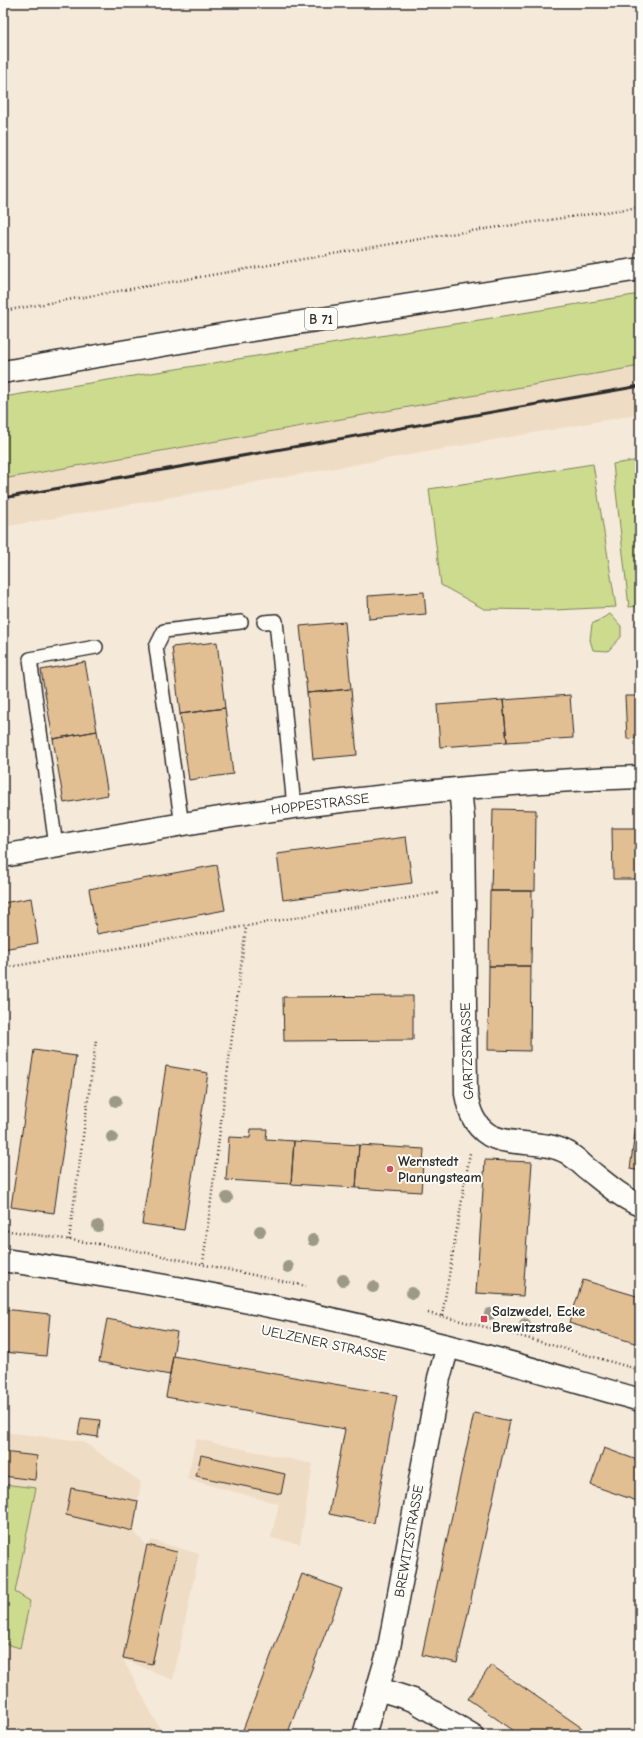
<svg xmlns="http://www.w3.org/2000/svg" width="643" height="1738" font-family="'Comic Neue',sans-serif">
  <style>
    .built { fill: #efdcc4 }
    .green { fill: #cddb8e; stroke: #7c835c }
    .building { fill: #e2be93; stroke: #2b2b2b }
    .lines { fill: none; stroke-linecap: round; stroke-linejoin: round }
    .lane-casing { stroke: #2b2b2b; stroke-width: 16 }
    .street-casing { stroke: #2b2b2b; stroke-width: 25 }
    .primary-casing { stroke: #2b2b2b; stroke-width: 25 }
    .path { stroke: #2b2b2b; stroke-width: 2.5; stroke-dasharray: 1 3; stroke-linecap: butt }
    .lane { stroke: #fdfcf7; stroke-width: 13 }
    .street { stroke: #fdfcf7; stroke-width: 22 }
    .primary { stroke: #fdfcf7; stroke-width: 22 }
    .rail { stroke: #2b2b2b; stroke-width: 3 }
    .tree { fill: #9c9987 }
    .poi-dot { fill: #d1495b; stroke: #fdfcf7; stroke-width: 1.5 }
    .labels { text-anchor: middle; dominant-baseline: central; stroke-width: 4; stroke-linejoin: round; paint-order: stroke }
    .shield { fill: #fdfcf7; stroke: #6a6a68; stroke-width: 1 }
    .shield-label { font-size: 13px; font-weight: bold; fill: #2b2b2b }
    .street-label { font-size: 14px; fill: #2b2b2b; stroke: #fdfcf7 }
    .poi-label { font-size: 14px; font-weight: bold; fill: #2b2b2b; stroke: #fdfcf7; text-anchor: start }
  </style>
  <rect width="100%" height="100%" fill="#f5e9d9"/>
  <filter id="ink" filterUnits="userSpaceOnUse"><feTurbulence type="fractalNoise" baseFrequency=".025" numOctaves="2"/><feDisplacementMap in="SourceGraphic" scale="8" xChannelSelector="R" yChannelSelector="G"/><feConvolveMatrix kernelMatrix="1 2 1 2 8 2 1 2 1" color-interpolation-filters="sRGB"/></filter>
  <g filter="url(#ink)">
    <path class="built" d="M640,366V414L3,527V479Z
      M3,1432L82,1441L141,1482L133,1531L147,1545L152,1540L199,1554L173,1680L123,1659L163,1735H3Z
      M196,1439L313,1464L300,1544L271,1538L279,1504L187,1479Z"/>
    <path class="green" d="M640,294V366L3,479V397Z
      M640,460V606L629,607L613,464Z
      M593,464L616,607L555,610L484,609L441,585L429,489Z
      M610,614L621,626V637L608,651L593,650L590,640L592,624Z
      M3,1484L36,1488L15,1592L30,1601L20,1648L3,1643Z"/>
    <path class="building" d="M424,592L426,614L369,619L368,596Z
      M345,622L351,689L307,693L300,626Z
      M217,642L225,708L180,714L172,647Z
      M85,662L97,731L53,739L41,670Z
      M351,689L357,755L313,759L307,693Z
      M570,695L573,738L507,742L503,700Z
      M625,696H640V738L627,739Z
      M503,700L507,742L440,747L437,705Z
      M225,708L233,774L189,780L180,714Z
      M97,731L108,795L64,803L53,739Z
      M493,809L536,810L535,891H491Z
      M612,828H640V879H613Z
      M406,837L412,883L283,900L277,854Z
      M217,865L225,910L97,934L89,889Z
      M490,891H532L531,966H489Z
      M31,898L38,943L3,949V903Z
      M489,966H531L530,1051L488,1050Z
      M413,996V1040L284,1041L283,997Z
      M34,1050L76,1056L54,1213L11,1207Z
      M166,1066L208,1073L184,1230L142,1224Z
      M640,1097V1171L630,1169Z
      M251,1129H267L266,1139L294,1141L291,1184L226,1180L229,1137L250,1138Z
      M294,1141L359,1145L356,1188L291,1184Z
      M359,1145L424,1149L421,1192L356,1188Z
      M485,1160L532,1162L523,1296L476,1293Z
      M583,1280L640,1297V1338L638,1344L569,1323Z
      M3,1309L50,1314L46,1356L3,1352Z
      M107,1319L177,1332L170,1375L99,1362Z
      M173,1356L397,1395L374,1523L329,1514L345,1429L166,1397Z
      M474,1413L510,1421L457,1663L422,1655Z
      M81,1418L100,1420L98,1437L78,1434Z
      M604,1448L640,1461V1502L591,1485Z
      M3,1452L37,1456L35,1480L3,1476Z
      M201,1455L285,1474L281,1494L196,1476Z
      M71,1488L138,1501L133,1531L66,1515Z
      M147,1545L177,1552L152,1664L123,1658Z
      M302,1574L342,1589L287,1735H241Z
      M491,1665L582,1728L577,1735H520L468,1699Z"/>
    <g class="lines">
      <g class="lane-casing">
        <path id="lane" d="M264,622L276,621L294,807
          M182,825L156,647L164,631L241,622
          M56,846L30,659L96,647"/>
      </g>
      <g class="street-casing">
        <path id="street" d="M460,789L463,818L466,1094C469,1110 473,1125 489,1135C511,1147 543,1139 568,1153C574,1157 580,1162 585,1167C603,1181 619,1196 640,1205
          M3,856C99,839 196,820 293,807C408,792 524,781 640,777
          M3,1260C152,1281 301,1310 447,1346C512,1362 576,1382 640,1400
          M379,1689L413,1700L472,1735
          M364,1735L388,1653L439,1378L448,1346"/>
      </g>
      <g class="primary-casing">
        <path id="primary" d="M3,372L233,333L640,269"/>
      </g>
      <path class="path" d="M3,311L443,235L640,207
        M3,968L438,893
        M3,1230L119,1247L306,1286
        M69,1240L96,1040
        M203,1263L246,927
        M428,1313L502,1331L640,1370
        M442,1316L470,1153"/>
      <use href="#lane" class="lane"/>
      <use href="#street" class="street"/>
      <use href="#primary" class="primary"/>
      <path class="rail" d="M3,498L640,386"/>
    </g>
    <g class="tree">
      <circle cx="116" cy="1101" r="6"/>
      <circle cx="112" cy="1137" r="6"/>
      <circle cx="227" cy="1198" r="6"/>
      <circle cx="98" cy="1226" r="6"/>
      <circle cx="260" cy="1231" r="6"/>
      <circle cx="313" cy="1240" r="6"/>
      <circle cx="288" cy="1267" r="6"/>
      <circle cx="343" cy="1280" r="6"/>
      <circle cx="373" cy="1287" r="6"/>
      <circle cx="412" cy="1293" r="6"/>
      <circle cx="490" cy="1314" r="6"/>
      <circle cx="525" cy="1324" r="6"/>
    </g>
  </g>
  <g class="poi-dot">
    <circle cx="390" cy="1169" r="4"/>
    <rect x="480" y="1315" width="8" height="8" rx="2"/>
  </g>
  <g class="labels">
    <rect class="shield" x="305" y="308" width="32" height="22" rx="3"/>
    <g class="shield-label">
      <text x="321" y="319">B 71</text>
    </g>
    <g class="street-label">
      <text transform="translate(320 804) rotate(-7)">HOPPESTRASSE</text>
      <text transform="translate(467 1051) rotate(-92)">GARTZSTRASSE</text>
      <text transform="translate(324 1343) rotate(12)">UELZENER STRASSE</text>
      <text transform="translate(409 1541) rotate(-80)">BREWITZSTRASSE</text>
    </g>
    <g class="poi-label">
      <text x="398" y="1161">Wernstedt<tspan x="398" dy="16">Planungsteam</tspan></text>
      <text x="492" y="1311">Salzwedel, Ecke<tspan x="492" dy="16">Brewitzstraße</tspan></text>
    </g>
  </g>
  <rect width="643" height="1738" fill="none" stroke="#fdfcf7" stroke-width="16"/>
  <rect x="8" y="8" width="627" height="1722" fill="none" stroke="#2b2b2b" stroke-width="1.5" filter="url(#ink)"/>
</svg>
